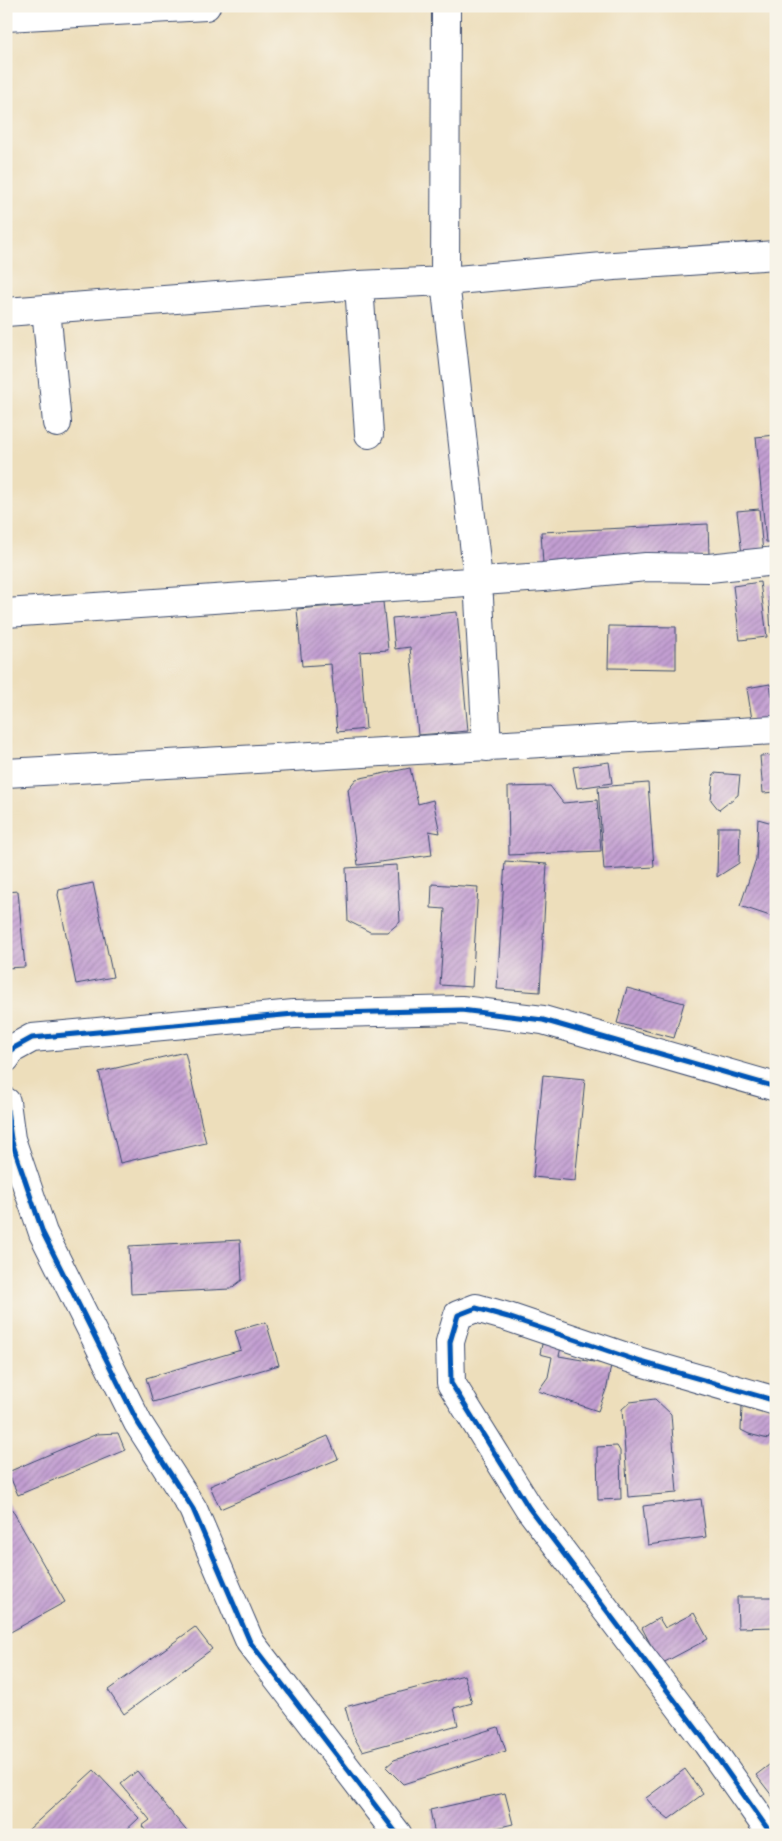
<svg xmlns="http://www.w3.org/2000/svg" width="782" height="1841" font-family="Cardo,serif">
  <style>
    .building { fill: url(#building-hatch) }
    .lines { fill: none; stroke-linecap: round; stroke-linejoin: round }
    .minor-casing { stroke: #3a496c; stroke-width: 30 }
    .minor { stroke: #fff; stroke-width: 28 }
    .cycleway-casing { stroke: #f7f3e8; stroke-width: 8 }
    .cycleway { stroke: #0057b8; stroke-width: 5 }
  </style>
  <defs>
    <pattern id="building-hatch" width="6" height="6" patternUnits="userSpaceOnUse" patternTransform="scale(1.25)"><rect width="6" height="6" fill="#c39fd2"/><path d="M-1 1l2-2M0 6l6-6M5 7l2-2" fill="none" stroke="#9e82ae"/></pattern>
  </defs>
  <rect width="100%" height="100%" fill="#f7f3e8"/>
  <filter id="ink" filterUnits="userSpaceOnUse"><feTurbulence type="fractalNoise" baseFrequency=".02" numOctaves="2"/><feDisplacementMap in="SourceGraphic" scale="10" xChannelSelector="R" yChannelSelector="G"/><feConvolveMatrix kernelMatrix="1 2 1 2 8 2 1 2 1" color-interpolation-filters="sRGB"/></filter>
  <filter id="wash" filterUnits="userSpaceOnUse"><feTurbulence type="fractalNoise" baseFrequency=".0096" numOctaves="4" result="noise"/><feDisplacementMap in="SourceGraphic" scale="20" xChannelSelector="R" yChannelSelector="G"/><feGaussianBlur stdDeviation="1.12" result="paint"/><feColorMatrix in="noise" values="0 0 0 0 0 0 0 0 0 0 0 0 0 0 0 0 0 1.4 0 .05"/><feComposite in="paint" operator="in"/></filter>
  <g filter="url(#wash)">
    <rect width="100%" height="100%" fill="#eddebb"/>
    <g id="blocks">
      <path class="building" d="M776,435V542H766L756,437Z
        M759,509L763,553L742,555L737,511Z
        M708,524L709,556L543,564L541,532Z
        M760,582L767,637L740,640L733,586Z
        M776,584V632L771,633L768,585Z
        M383,602L388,650L360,652L366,729L337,732L331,664L302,666L297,609Z
        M457,612L468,731L418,735L410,647L395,649L392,618Z
        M609,626L676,627V669L608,668Z
        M770,684L776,719L753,726L747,688Z
        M776,755V792L763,793L760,756Z
        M609,762L612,783L577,788L573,767Z
        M410,768L418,804L433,800L440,833L429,831L432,855L358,865L348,789L356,779Z
        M714,773L740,775L738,795L719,810L711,800Z
        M648,783L654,867L604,870L598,787Z
        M550,786L563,803L597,800L601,851L509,855L508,787Z
        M758,819L776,824V918L740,906L756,859Z
        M718,827H740L739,863L717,877Z
        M505,861L547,864L540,992L497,989Z
        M397,865L400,922L388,932H370L348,921L346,868Z
        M93,883L113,977L76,984L58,895L59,890Z
        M432,884L478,887L472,987L440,985L445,909L431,908Z
        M18,891L25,967L6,968V892Z
        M627,988L684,1003L674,1038L617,1023Z
        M185,1052L206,1143L120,1163L99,1072Z
        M543,1075L585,1079L575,1181L533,1177Z
        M240,1240L242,1280L230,1289L131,1294L129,1246Z
        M266,1322L279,1365L153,1402L146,1378L241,1350L235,1331Z
        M542,1344L561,1347L559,1356L611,1365L607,1387L598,1411L538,1391L548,1377L552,1357L540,1354Z
        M655,1399L671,1414L677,1493L628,1497L622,1409L630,1402Z
        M742,1406L776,1408V1427L768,1439L749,1434L741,1430Z
        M118,1433L125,1450L18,1495L8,1472L97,1434Z
        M328,1436L338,1459L220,1509L210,1486Z
        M617,1446L620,1451L621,1499L598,1500L597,1447Z
        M776,1446V1484H773L772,1447Z
        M772,1496H776V1518H773Z
        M6,1499L65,1602L7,1634L6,1632Z
        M701,1499L706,1537L648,1545L643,1506Z
        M737,1597H776V1627L738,1628Z
        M694,1613L708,1639L661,1664L642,1628L659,1618L665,1628Z
        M195,1627L212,1649L124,1714L108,1690Z
        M464,1675L472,1703L454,1708L458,1725L362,1751L353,1735L345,1707Z
        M498,1727L506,1751L403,1784L386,1767L394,1760Z
        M773,1762L776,1766V1801L756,1775Z
        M685,1769L703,1794L669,1819L652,1805L646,1798Z
        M94,1770L139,1818L121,1835H33L28,1830Z
        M137,1771L190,1835H149L142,1826L150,1820L121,1784Z
        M505,1793L513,1824L466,1835H435L430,1810Z"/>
    </g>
  </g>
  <g filter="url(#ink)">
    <use href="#blocks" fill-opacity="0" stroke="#3a496c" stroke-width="1"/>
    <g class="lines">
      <g class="minor-casing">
        <path id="minor" d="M446,6L445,281L478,580L487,747
          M6,17L206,6
          M359,285L369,434
          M46,309L57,423
          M6,312L359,285L445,281L614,266L776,255
          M6,613L543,577L646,567L709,568L776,561
          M6,773L776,730
          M6,1058L12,1049L32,1038L294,1014L461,1010L543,1020L776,1087
          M6,1102L11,1139L43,1233L138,1423L193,1509L250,1642L398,1835
          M772,1835L707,1743L529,1508L451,1383L450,1342L458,1315L476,1308L508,1317L641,1362L776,1401"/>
      </g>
      <use href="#minor" class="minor"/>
      <g class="cycleway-casing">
        <path id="cycleway" d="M6,1058L12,1049L32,1038L294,1014L461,1010L543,1020L776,1087
          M6,1102L11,1139L43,1233L138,1423L193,1509L250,1642L398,1835
          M772,1835L707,1743L529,1508L451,1383L450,1342L458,1315L476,1308L508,1317L641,1362L776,1401"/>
      </g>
      <use href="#cycleway" class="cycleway"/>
    </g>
  </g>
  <rect width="782" height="1841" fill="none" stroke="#f7f3e8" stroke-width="25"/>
</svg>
